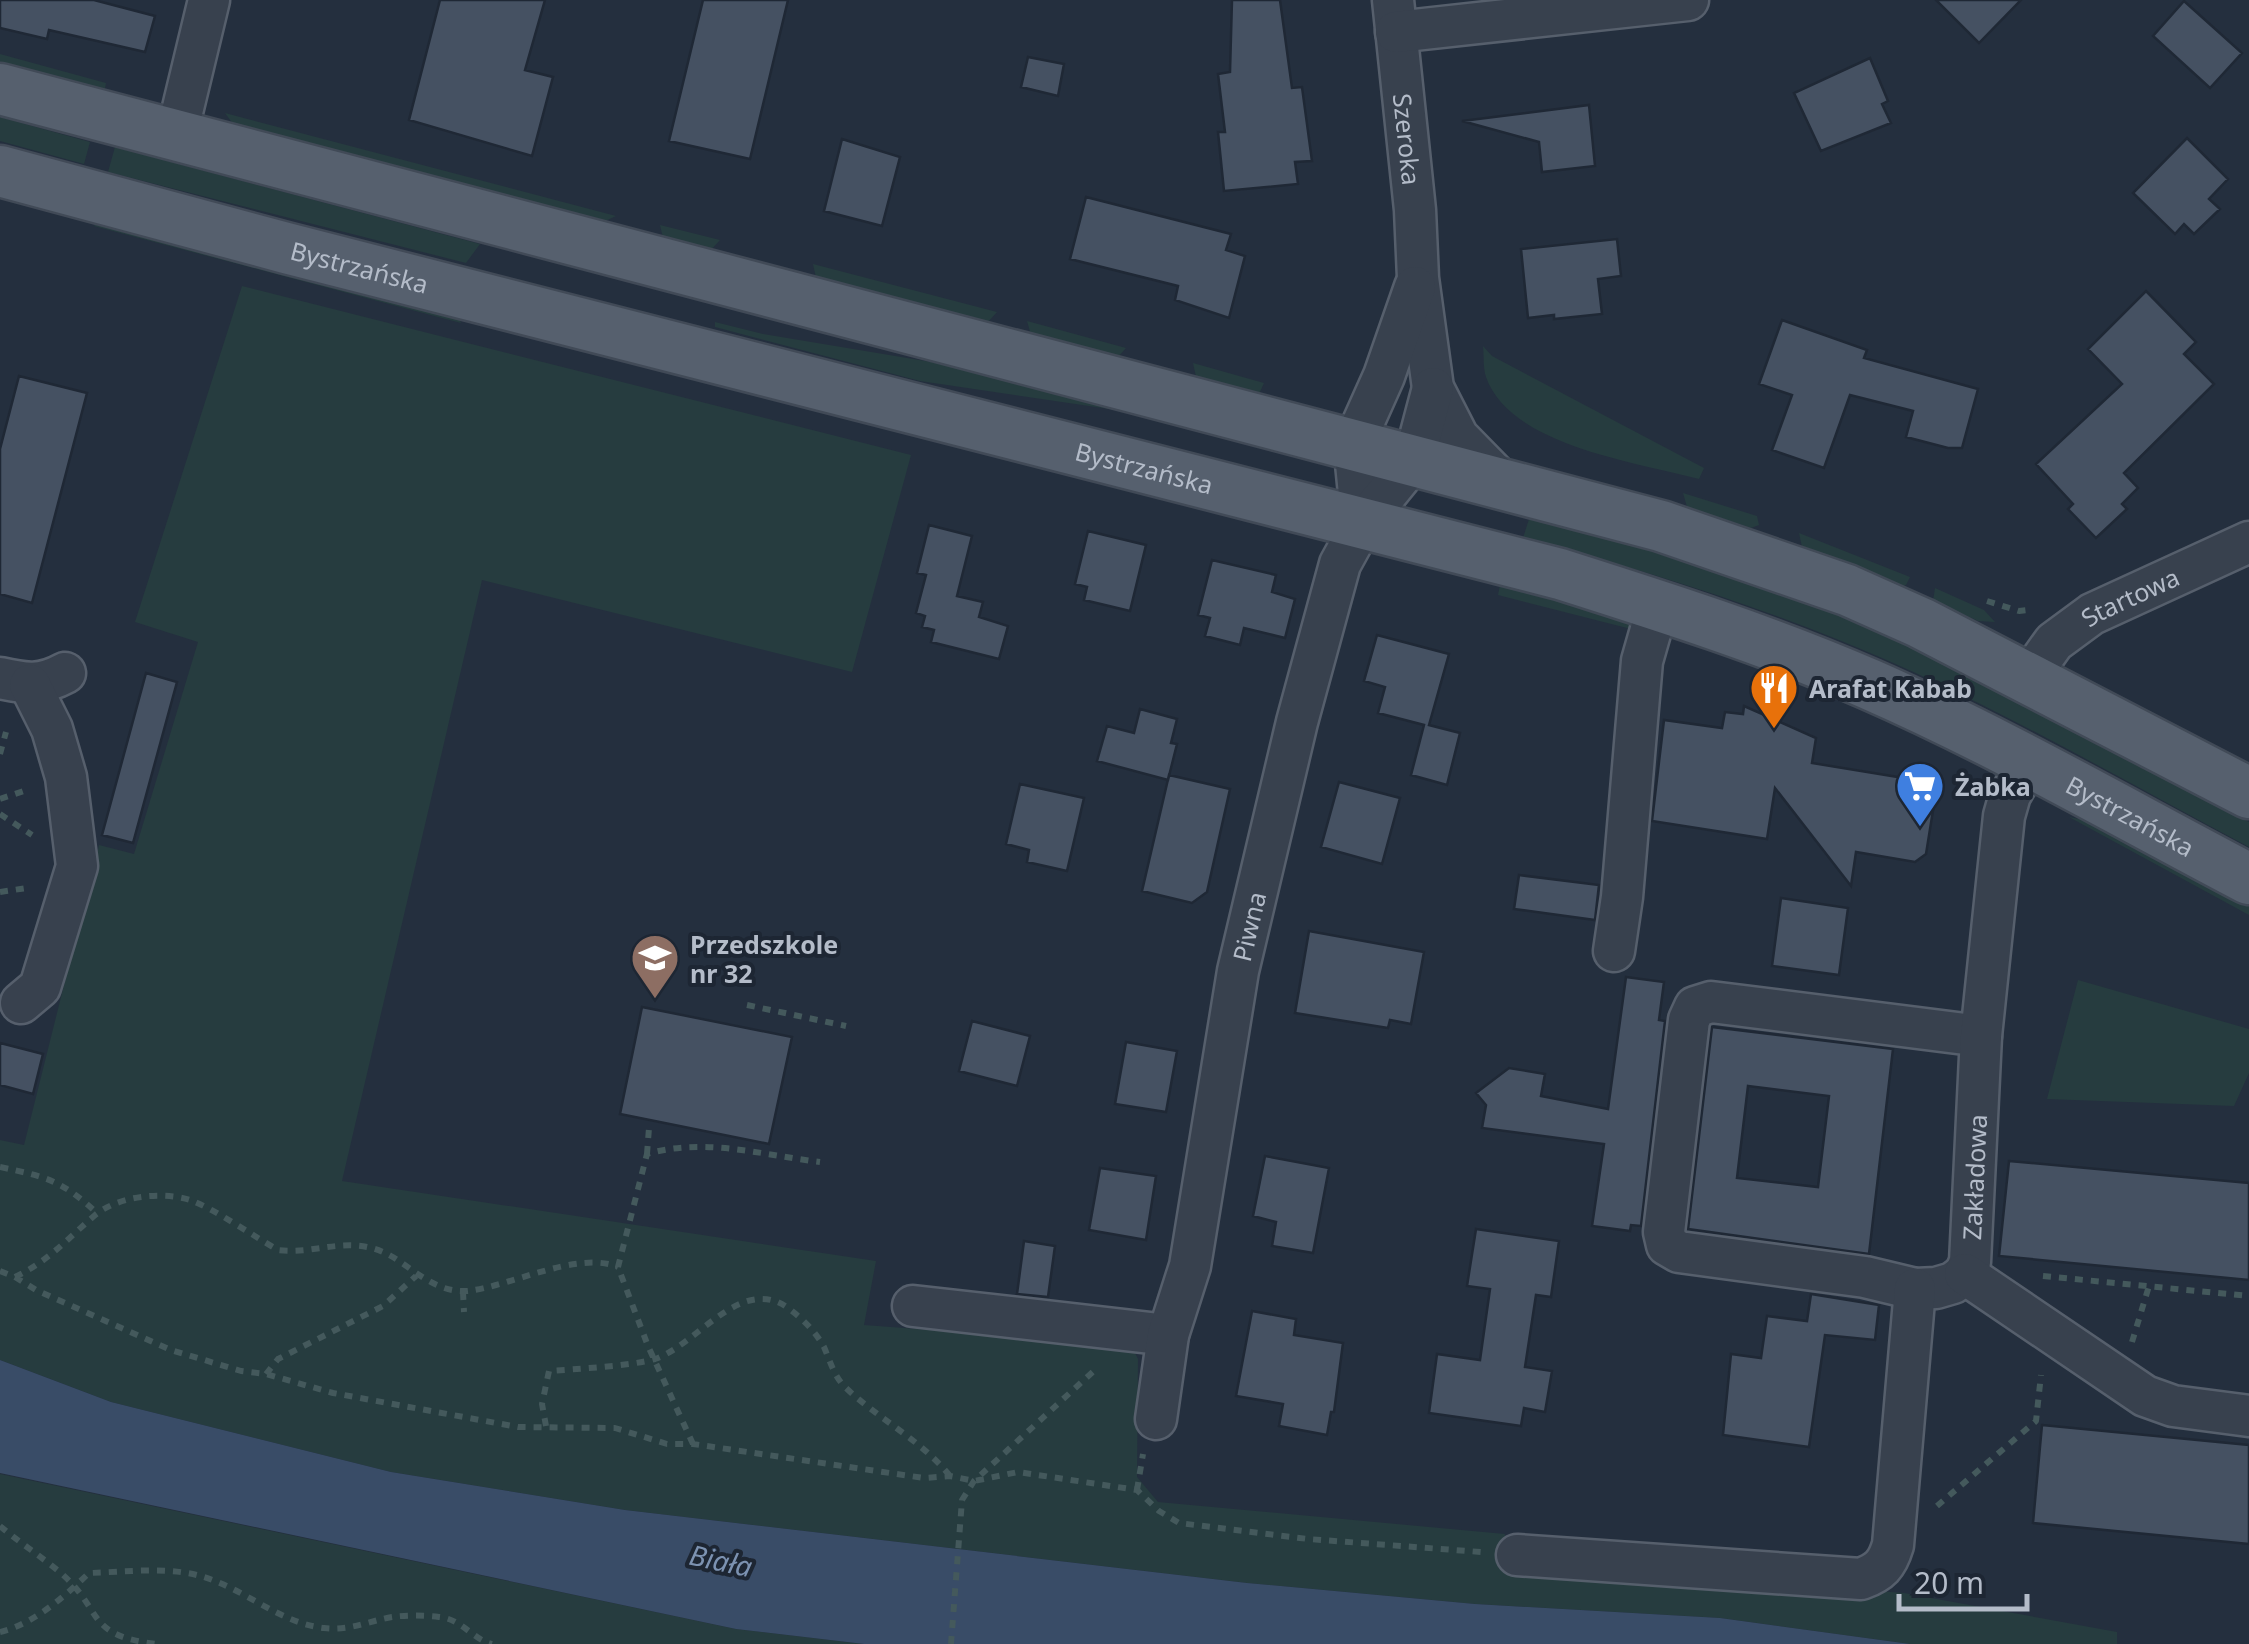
<svg xmlns="http://www.w3.org/2000/svg" width="2249" height="1644" font-family="'Noto Sans',sans-serif">
  <style>
    .green { fill: #263c3f }
    .water { fill: #394c67 }
    .building { fill: #455162; stroke: #1f2835; stroke-width: 2.5; fill-rule: evenodd }
    .lines { fill: none; stroke-linecap: round; stroke-linejoin: round }
    .minor-casing { stroke: #565f6c; stroke-width: 45 }
    .major-casing { stroke: #414a57; stroke-width: 55 }
    .path { stroke: #44595c; stroke-width: 6; stroke-dasharray: 8 8; stroke-linecap: butt }
    .minor { stroke: #38414e; stroke-width: 40 }
    .major { stroke: #56606e; stroke-width: 50 }
    .labels { text-anchor: middle; dominant-baseline: central; stroke-width: 8; stroke-linejoin: round; paint-order: stroke }
    .street-label { font-size: 25px; fill: #b4bcc9; stroke: #1d2633 }
    .poi-label { font-size: 25px; font-weight: bold; fill: #b4bcc9; stroke: #1d2633; text-anchor: start }
    .water-label { font-size: 28px; font-style: italic; fill: #7c92b1; stroke: #1d2633 }
  </style>
  <rect width="100%" height="100%" fill="#242f3e"/>
  <path class="green" d="M0,54L106,83L104,93L0,65Z
    M225,113L616,216L601,223L246,131L233,124Z
    M0,117L90,142L84,164L0,141Z
    M115,147L480,244L466,263L108,172Z
    M97,220L459,317L461,323L94,226Z
    M660,225L720,240L710,251L663,238Z
    M813,264L997,312L988,322L816,278Z
    M242,286L911,455L852,672L482,580L342,1181L876,1261L864,1325L1131,1345L1138,1359L1137,1477L1158,1502L1505,1534L1504,1550L1687,1577L1904,1593L2117,1632V1644H1910L1720,1618L1475,1604L1247,1583L625,1510L391,1472L111,1402L0,1360V1140L24,1145L99,845L134,854L198,642L135,622Z
    M1027,321L1126,348L1118,357L1031,335Z
    M715,322L763,334L937,363L1123,411L920,381L715,327Z
    M1483,346L1492,356L1704,468L1699,479C1637,462 1510,446 1486,377C1483,368 1484,356 1483,346Z
    M1193,363L1264,383L1259,394L1196,377Z
    M1683,493L1757,516L1759,525L1751,528L1687,507Z
    M1530,516C1637,546 1745,576 1848,619C1986,678 2117,752 2249,822V847C2113,775 1978,695 1834,638C1732,597 1629,566 1523,538Z
    M1799,533L1910,577L1906,585L1899,587L1802,547Z
    M1500,585L1633,622L1631,629L1498,595Z
    M1935,588L1984,610L1995,622L1978,621L1933,601Z
    M2069,817L2094,822L2249,904V915Z
    M2078,980L2249,1029V1073L2234,1106L2047,1099Z
    M0,1474L736,1629L864,1644H0Z"/>
  <path class="water" d="M0,1360L111,1402L391,1472L625,1510L1247,1583L1475,1604L1720,1618L1910,1644H864L736,1629L0,1473Z"/>
  <path class="building" d="M0,0H94L155,16L145,52L49,30L47,39L0,28Z
    M440,0H545L525,70L553,77L532,156L409,120Z
    M703,0H788L750,159L669,141Z
    M1232,0H1280L1292,88L1302,87L1312,161L1295,162L1298,184L1224,191L1218,132H1225L1218,74L1230,72Z
    M1936,0H2021L1979,43Z
    M2184,1L2242,53L2210,88L2153,36Z
    M1028,57L1064,64L1058,96L1021,87Z
    M1870,58L1888,101L1882,104L1891,123L1821,151L1794,93Z
    M1589,105L1595,166L1542,172L1539,142L1462,121Z
    M2187,138L2228,179L2209,199L2220,209L2194,234L2184,224L2175,234L2133,193Z
    M842,139L900,157L882,226L824,211Z
    M1086,197L1231,234L1226,250L1245,256L1229,318L1175,300L1178,286L1070,259Z
    M1617,239L1621,276L1598,279L1602,314L1554,319V315L1528,318L1521,249Z
    M2146,291L2196,342L2184,354L2214,384L2124,473L2138,488L2122,504L2127,509L2096,538L2068,509L2073,504L2036,464L2122,384L2088,349Z
    M1782,320L1867,350L1864,358L1978,389L1962,448H1948L1906,437L1913,411L1850,395L1824,468L1772,450L1792,395L1759,384Z
    M19,376L87,393L32,603L0,594V449Z
    M929,525L972,536L957,596L983,602L979,617L1008,626L999,659L931,642L934,630L922,627L925,616L916,613L926,575L917,573Z
    M1088,531L1146,545L1130,611L1084,600L1087,587L1075,584Z
    M1212,560L1276,575L1272,592L1295,599L1285,638L1244,628L1240,645L1205,636L1210,618L1198,615Z
    M1377,635L1449,654L1429,725L1460,733L1447,785L1411,775L1424,725L1378,713L1385,687L1364,681Z
    M146,673L177,682L133,843L102,835Z
    M1744,706L1816,738L1812,763L1928,782L1936,792L1926,854L1915,862L1856,852L1851,886L1775,788L1767,839L1652,821L1664,720L1722,728L1725,712L1743,714Z
    M1140,709L1177,719L1171,743L1177,744L1168,780L1097,761L1107,726L1134,733Z
    M1169,775L1230,789L1207,892L1192,903L1142,891Z
    M1339,782L1400,798L1382,864L1321,847Z
    M1020,784L1084,798L1067,871L1027,862L1029,850L1006,844Z
    M1519,875L1599,885L1595,920L1514,909Z
    M1781,898L1848,908L1839,975L1772,966Z
    M1309,931L1424,952L1411,1024L1390,1020L1388,1028L1295,1013Z
    M1626,977L1664,982L1659,1020L1665,1021L1641,1226L1631,1225L1630,1231L1592,1226L1604,1144L1482,1128L1486,1105L1476,1093L1509,1068L1545,1074L1541,1096L1608,1109Z
    M642,1007L792,1037L769,1144L620,1114Z
    M972,1021L1030,1036L1017,1086L959,1071Z
    M1712,1027L1893,1049L1869,1254L1688,1229ZM1748,1086L1829,1096L1818,1187L1737,1178Z
    M1126,1042L1177,1051L1166,1112L1115,1104Z
    M0,1043L43,1054L33,1094L0,1085Z
    M1265,1156L1329,1168L1313,1253L1272,1246L1276,1222L1253,1216Z
    M2009,1161L2249,1183V1280L1999,1256Z
    M1100,1168L1156,1176L1146,1240L1089,1230Z
    M1476,1229L1559,1241L1551,1297L1536,1295L1525,1367L1552,1371L1545,1412L1524,1408L1521,1426L1429,1413L1437,1354L1480,1360L1490,1289L1467,1286Z
    M1024,1241L1055,1246L1048,1297L1017,1294Z
    M1811,1294L1879,1305L1875,1340L1825,1335L1809,1447L1723,1435L1731,1354L1761,1358L1767,1316L1807,1321Z
    M1252,1311L1296,1319L1294,1335L1343,1343L1334,1412H1331L1327,1435L1279,1426L1283,1404L1236,1396Z
    M2042,1425L2249,1445V1544L2033,1523Z"/>
  <g class="lines">
    <g class="minor-casing">
      <g id="minor">
        <path id="s1" d="M1393,0L1415,210L1418,278L1433,388L1458,437L1505,485"/>
        <path d="M1396,32L1688,0"/>
        <path d="M176,137L209,0"/>
        <path d="M1362,524L1354,443L1384,376L1415,287"/>
        <path id="s2" d="M2029,677L2054,642L2092,614L2249,542"/>
        <path d="M0,678C26,684 41,686 65,673"/>
        <path d="M1614,951L1622,897L1642,661L1658,605"/>
        <path d="M21,1003L40,987L77,866L66,777L52,729L30,685"/>
        <path d="M1965,1274L1953,1283L1936,1288L1915,1289L1865,1277L1679,1252L1667,1245L1664,1232L1689,1020L1695,1007L1711,1002L1981,1036"/>
        <path id="s3" d="M1965,1274L1970,1262L1981,1036L2004,816L2010,795L2029,763"/>
        <path d="M1965,1274L2145,1396L2173,1406L2249,1416"/>
        <path d="M913,1306L1168,1335"/>
        <path id="s4" d="M1156,1419L1168,1335L1190,1266L1238,971L1297,722L1340,564L1362,524L1414,460L1433,388"/>
        <path d="M1517,1555L1861,1579C1880,1572 1887,1565 1893,1545L1915,1289"/>
      </g>
    </g>
    <g class="major-casing">
      <g id="major">
        <path d="M0,89L1661,526L1847,590L1921,623L2249,793"/>
        <path id="s5" d="M0,171L286,248L1560,574C1664,607 1768,640 1869,684C1999,741 2123,813 2249,879"/>
      </g>
    </g>
    <path class="path" d="M1987,601L2019,611L2028,610
      M0,754L6,732
      M0,799L27,790
      M0,814L32,835
      M0,892L27,888
      M747,1005L846,1026
      M647,1154L649,1128
      M0,1167C47,1177 61,1180 97,1213
      M0,1271L15,1277C50,1260 66,1240 94,1216C117,1196 162,1191 190,1200C213,1208 255,1237 278,1250C318,1255 350,1233 391,1256C415,1270 436,1293 467,1291C509,1287 578,1250 618,1267
      M2043,1276L2249,1296
      M15,1277L36,1290L171,1350L241,1371L266,1374L333,1393L518,1427L615,1428L667,1444H693L924,1478L950,1476L974,1481L1018,1472L1137,1490L1159,1511L1179,1523L1308,1539L1481,1552
      M463,1292L464,1312
      M2132,1342L2149,1286
      M266,1374L278,1359L383,1306L416,1276
      M546,1426L542,1404L549,1371C576,1369 631,1366 655,1359C697,1345 741,1274 788,1308C803,1319 815,1331 824,1347C830,1361 834,1376 845,1387C878,1419 920,1439 950,1476
      M693,1444L648,1346L618,1267L647,1154C705,1137 761,1155 820,1162
      M1137,1490L1143,1454
      M1937,1506L2036,1421L2041,1375
      M0,1526C20,1543 42,1557 62,1574C104,1611 85,1636 157,1644
      M0,1632C34,1624 65,1596 89,1573C125,1572 169,1566 204,1577C246,1590 280,1623 324,1628C349,1631 369,1621 392,1617C406,1615 425,1615 439,1617C462,1619 472,1639 492,1644
      M951,1644L962,1500L974,1481L1097,1368"/>
    <use href="#minor" class="minor"/>
    <use href="#major" class="major"/>
  </g>
  <defs>
    <g id="restaurant-pin" transform="scale(2.5)"><path d="M0 17L-7.5 6A9.5 9.5 0 1 1 7.5 6Z" fill="#e8710a" stroke="#1d2633"/><path d="M-5-6h1v4h1v-4h1v4h1v-4h1v5L-1.5 .5V6h-2V.5L-5-1ZM5-6V6H3V1.5H1.5Q1.5-4 5-6Z" fill="#fff"/></g>
    <g id="supermarket-pin" transform="scale(2.5)"><path d="M0 17L-7.5 6A9.5 9.5 0 1 1 7.5 6Z" fill="#3f7fe0" stroke="#1d2633"/><path d="M-6-5.5h2.5l.6 2H6L4.5 2H-2.5L-4.4-4H-6ZM-1.5 3.2a1.3 1.3 0 1 0 .1 0ZM3 3.2a1.3 1.3 0 1 0 .1 0Z" fill="#fff"/></g>
    <g id="school-pin" transform="scale(2.5)"><path d="M0 17L-7.5 6A9.5 9.5 0 1 1 7.5 6Z" fill="#8d6e63" stroke="#1d2633"/><path d="M0-5L7-2L0 1L-7-2ZM-4 1L0 2.5L4 1V4Q0 6-4 4Z" fill="#fff"/></g>
  </defs>
  <g fill-rule="evenodd">
    <use href="#restaurant-pin" x="1774" y="688"/>
    <use href="#supermarket-pin" x="1920" y="786"/>
    <use href="#school-pin" x="655" y="958"/>
  </g>
  <g class="labels">
    <g class="street-label">
      <text stroke="none"><textPath href="#s1" startOffset="140">Szeroka</textPath></text>
      <text stroke="none"><textPath href="#s5" startOffset="372">Bystrzańska</textPath></text>
      <text stroke="none"><textPath href="#s5" startOffset="1182">Bystrzańska</textPath></text>
      <text stroke="none"><textPath href="#s2" startOffset="132">Startowa</textPath></text>
      <text stroke="none"><textPath href="#s5" startOffset="2232">Bystrzańska</textPath></text>
      <text stroke="none"><textPath href="#s4" startOffset="502">Piwna</textPath></text>
      <text stroke="none"><textPath href="#s3" startOffset="98">Zakładowa</textPath></text>
    </g>
    <g class="poi-label">
      <text x="1809" y="688">Arafat Kabab</text>
      <text x="1955" y="786">Żabka</text>
      <text x="690" y="944">Przedszkole<tspan x="690" dy="29">nr 32</tspan></text>
    </g>
    <g class="water-label">
      <text transform="translate(721 1560) rotate(12)">Biała</text>
    </g>
  </g>
  <path d="M1899 1594v15h128v-15" fill="none" stroke="#b4bcc9" stroke-width="5"/>
  <text x="1914" y="1594" font-size="30" fill="#b4bcc9" stroke="#1d2633" stroke-width="8" paint-order="stroke">20 m</text>
</svg>
